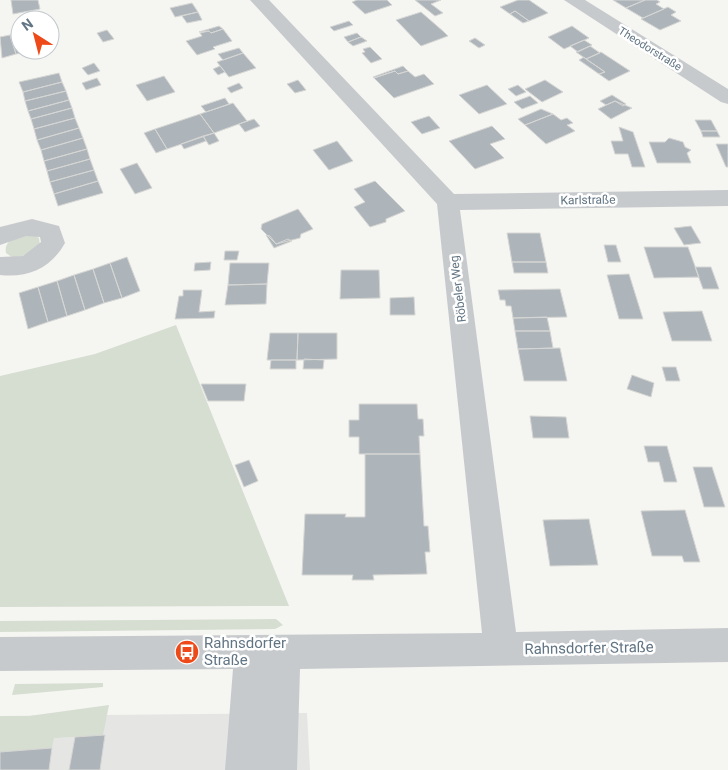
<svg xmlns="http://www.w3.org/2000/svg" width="728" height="770" font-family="Roboto,sans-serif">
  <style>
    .built { fill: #e5e6e4 }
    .green { fill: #d6ddd1 }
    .building { fill: #adb5ba; stroke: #d6d6d4 }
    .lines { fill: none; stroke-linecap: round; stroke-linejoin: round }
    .minor { fill: #c7cacd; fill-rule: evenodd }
    .labels { text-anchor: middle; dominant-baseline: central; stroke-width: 5; stroke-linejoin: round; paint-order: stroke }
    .far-street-label { font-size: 11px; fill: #627584; stroke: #fff }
    .street-label { font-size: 12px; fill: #627584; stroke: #fff }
    .near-poi-label { font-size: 15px; fill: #627584; stroke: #fff; text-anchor: start }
    .near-street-label { font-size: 15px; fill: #627584; stroke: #fff }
  </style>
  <rect width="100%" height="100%" fill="#f5f5f1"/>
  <path class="built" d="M307,713L310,770H0V716Z"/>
  <path class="green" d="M19,235H35L39,238L40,246L35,253L13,258L6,253C4,243 11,240 19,235Z
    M176,325L289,606L0,607V376L95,354Z
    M276,619L283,625L275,629L0,632V621Z
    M103,683V687L12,695L15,684Z
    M109,705L103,735L54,738L52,748L0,752V716H29Z"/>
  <path class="building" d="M11,0H38L40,9L13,14Z
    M357,0H387L392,5L365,14L352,2Z
    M415,0H441L431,4L443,13L435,16Z
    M518,0H529L548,13L529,21L515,11L510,14L500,7Z
    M613,0H645L626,8Z
    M645,0H657L660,2L656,4L664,9L643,18L626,8Z
    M192,3L198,12L175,17L170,8Z
    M668,7L676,12L671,15L681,21L660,30L641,19Z
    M515,11L529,21L523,23L510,14Z
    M198,12L202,20L187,23L182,16Z
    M421,12L444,32L448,36L421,46L396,20Z
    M349,21L353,25L334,31L330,27Z
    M219,26L223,29L211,33L209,31L199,32Z
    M572,26L589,38L564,49L548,37Z
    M223,29L232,41L213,47L215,49L197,55L186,41L202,36L200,33L209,31L211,33Z
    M107,30L114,39L103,42L97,33Z
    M20,33V50L33,51L16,54L10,35Z
    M357,33L361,37L348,42L344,37Z
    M10,35L16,54L2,58L0,37Z
    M361,37L367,41L353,46L348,42Z
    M475,38L485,45L479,48L469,41Z
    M584,40L592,45L578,52L570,46Z
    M590,46L600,53L586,59L576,52Z
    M370,47L382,59L371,63L362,53L365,52L363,49Z
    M239,48L243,53L223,60L218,54Z
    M601,52L630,71L609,81L599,74L605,72L586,59Z
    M243,53L256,68L229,77L217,62Z
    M584,57L586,59L605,72L599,74L579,60Z
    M94,63L100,71L88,75L82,68Z
    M220,66L225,72L218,75L213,69Z
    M403,66L408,71L398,74L395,71L374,78L373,77Z
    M395,71L398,74L408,71L415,77L424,74L434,84L394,98L374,78Z
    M59,73L62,82L23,92L19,82Z
    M164,76L175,92L147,101L136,85Z
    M97,78L101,85L86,90L82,83Z
    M298,80L306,90L295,93L287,84Z
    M545,80L563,92L542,102L525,89Z
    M62,82L66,91L25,101L23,92Z
    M239,83L243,88L231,93L227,88Z
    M487,85L507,104L479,114L459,95Z
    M518,85L526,92L516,96L508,89Z
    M66,91L69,100L28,111L25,101Z
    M612,95L626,104L623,106L615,101L606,105L600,101Z
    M530,96L538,103L522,109L514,102Z
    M225,98L229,104L206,112L201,106Z
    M69,100L72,108L31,119L28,111Z
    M615,101L632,108L611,119L598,109Z
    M233,103L247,121L214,133L200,114Z
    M72,108L75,118L34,129L31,119Z
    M541,109L553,114L525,125L518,119Z
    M200,114L214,133L167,149L155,129Z
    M553,114L561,120L567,118L573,123L567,125L575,131L546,144L525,125Z
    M429,116L440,128L422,134L411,122Z
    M75,118L79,128L37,140L34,129Z
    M254,119L260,126L245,132L239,124Z
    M695,120H711L717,131H701Z
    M492,126L505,139L490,144L504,158L475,169L449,141Z
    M619,127L633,132L645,167H632L628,154H615L611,141H623Z
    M79,128L83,138L41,150L37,140Z
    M155,129L167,149L156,153L144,133Z
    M701,131H717L720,137H703Z
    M214,133L219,141L209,145L203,136Z
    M203,136L206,141L184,149L181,144Z
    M83,138L87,149L44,161L41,150Z
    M669,138L683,142L685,147L691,150L687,153L691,163H657L649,142H665Z
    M337,141L353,161L329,170L313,150Z
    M716,144H728V167H726Z
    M87,149L90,159L47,171L44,161Z
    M90,159L94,170L50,182L47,171Z
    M137,163L152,188L135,194L120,169Z
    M94,170L98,181L54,194L50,182Z
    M98,181L103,193L58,206L54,194Z
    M375,181L405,211L386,219V222L370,227L354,207L365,202L354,189Z
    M298,209L313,229L301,234L300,238L276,244L261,229L262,224Z
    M691,226L701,243L684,245L674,228Z
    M507,233H540L546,262H512Z
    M266,235L270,236L276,244L288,239L292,241L274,248Z
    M604,245H616L621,262H608Z
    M644,247H688L699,277L654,278Z
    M225,251H239L237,260H224Z
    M127,257L140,291L122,298L110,263Z
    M211,262L210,270L194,271L195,263Z
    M512,262H546L548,273H514Z
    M110,263L122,298L104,303L93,269Z
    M230,263H269L267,284L228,285Z
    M695,267H711L719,289H703Z
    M93,269L104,303L85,310L74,275Z
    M341,270H379L380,298L340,299Z
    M629,274L643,319H619L607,275Z
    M74,275L85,310L67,316L57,281Z
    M57,281L67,316L48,322L38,287Z
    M267,284L266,304L225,305L228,285Z
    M38,287L48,322L28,329L19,293Z
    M560,289L567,317L513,318L511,306H506L505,300H500L498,290Z
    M183,290H202L199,312L215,311L214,318L175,319L179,296H183Z
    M414,297L415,315H390V298Z
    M702,311L712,341H672L663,312Z
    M547,317L550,331H515L513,318Z
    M515,331H550L553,348L518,349Z
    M270,333H298L297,360H267Z
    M298,333H337V359L297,360Z
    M560,348L567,381H524L518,349Z
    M304,359L324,360L323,369H303Z
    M271,360H296V369H270Z
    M662,367H676L680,381H666Z
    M632,375L654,383L651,397L627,389Z
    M201,384H246L244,401H208Z
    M359,404H417L418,419H423L424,436H419L420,454H359V437H349V420H359Z
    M530,416L566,417L569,438H533Z
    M644,446H667L677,482H664L659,462H648Z
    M365,454H420L424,526H428L430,552H425L427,574L373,575L374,580H352L353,575H302L305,514H346L345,517H365Z
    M249,460L258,481L244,487L235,465Z
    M693,467H712L725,507H704Z
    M685,510L700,562H684L682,556H652L641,511Z
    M589,519L598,565L550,566L543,520Z
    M105,735L100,770H69L75,737Z
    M52,748L49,770H0V752Z"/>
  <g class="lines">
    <path class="minor" d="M250,0H269L454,194L728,190V206L460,210L516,632L728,628V662L300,669L297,770H225L233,669L0,671V637L482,633L437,204Z
      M564,0H585L728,89V104L721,102Z
      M32,219L59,226L65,243C51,268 29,278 0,275V257L23,256L41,242L40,237L26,236L0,245V227Z"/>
  </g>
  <defs>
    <g id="bus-disc" transform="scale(1.25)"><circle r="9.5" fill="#ee4918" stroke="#fff"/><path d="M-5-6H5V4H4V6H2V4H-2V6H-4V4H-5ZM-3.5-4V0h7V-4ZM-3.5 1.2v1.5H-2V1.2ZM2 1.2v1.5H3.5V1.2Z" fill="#fff"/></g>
  </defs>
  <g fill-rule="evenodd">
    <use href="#bus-disc" x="187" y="652"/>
  </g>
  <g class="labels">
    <g class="far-street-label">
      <text transform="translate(650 49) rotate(32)">Theodorstraße</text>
    </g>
    <g class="street-label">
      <text transform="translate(588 200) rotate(-1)">Karlstraße</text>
      <text transform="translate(458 289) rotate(-97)">Röbeler Weg</text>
    </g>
    <g class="near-poi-label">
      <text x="204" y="643">Rahnsdorfer<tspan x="204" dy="17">Straße</tspan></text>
    </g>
    <g class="near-street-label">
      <text transform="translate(589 648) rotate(-1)">Rahnsdorfer Straße</text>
    </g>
  </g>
  <g transform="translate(35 35) rotate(324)"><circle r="24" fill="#ffffff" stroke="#c0c8ce"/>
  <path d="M0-4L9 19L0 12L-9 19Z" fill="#ee4918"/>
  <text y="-8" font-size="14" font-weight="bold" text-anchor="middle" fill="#627584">N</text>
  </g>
</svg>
